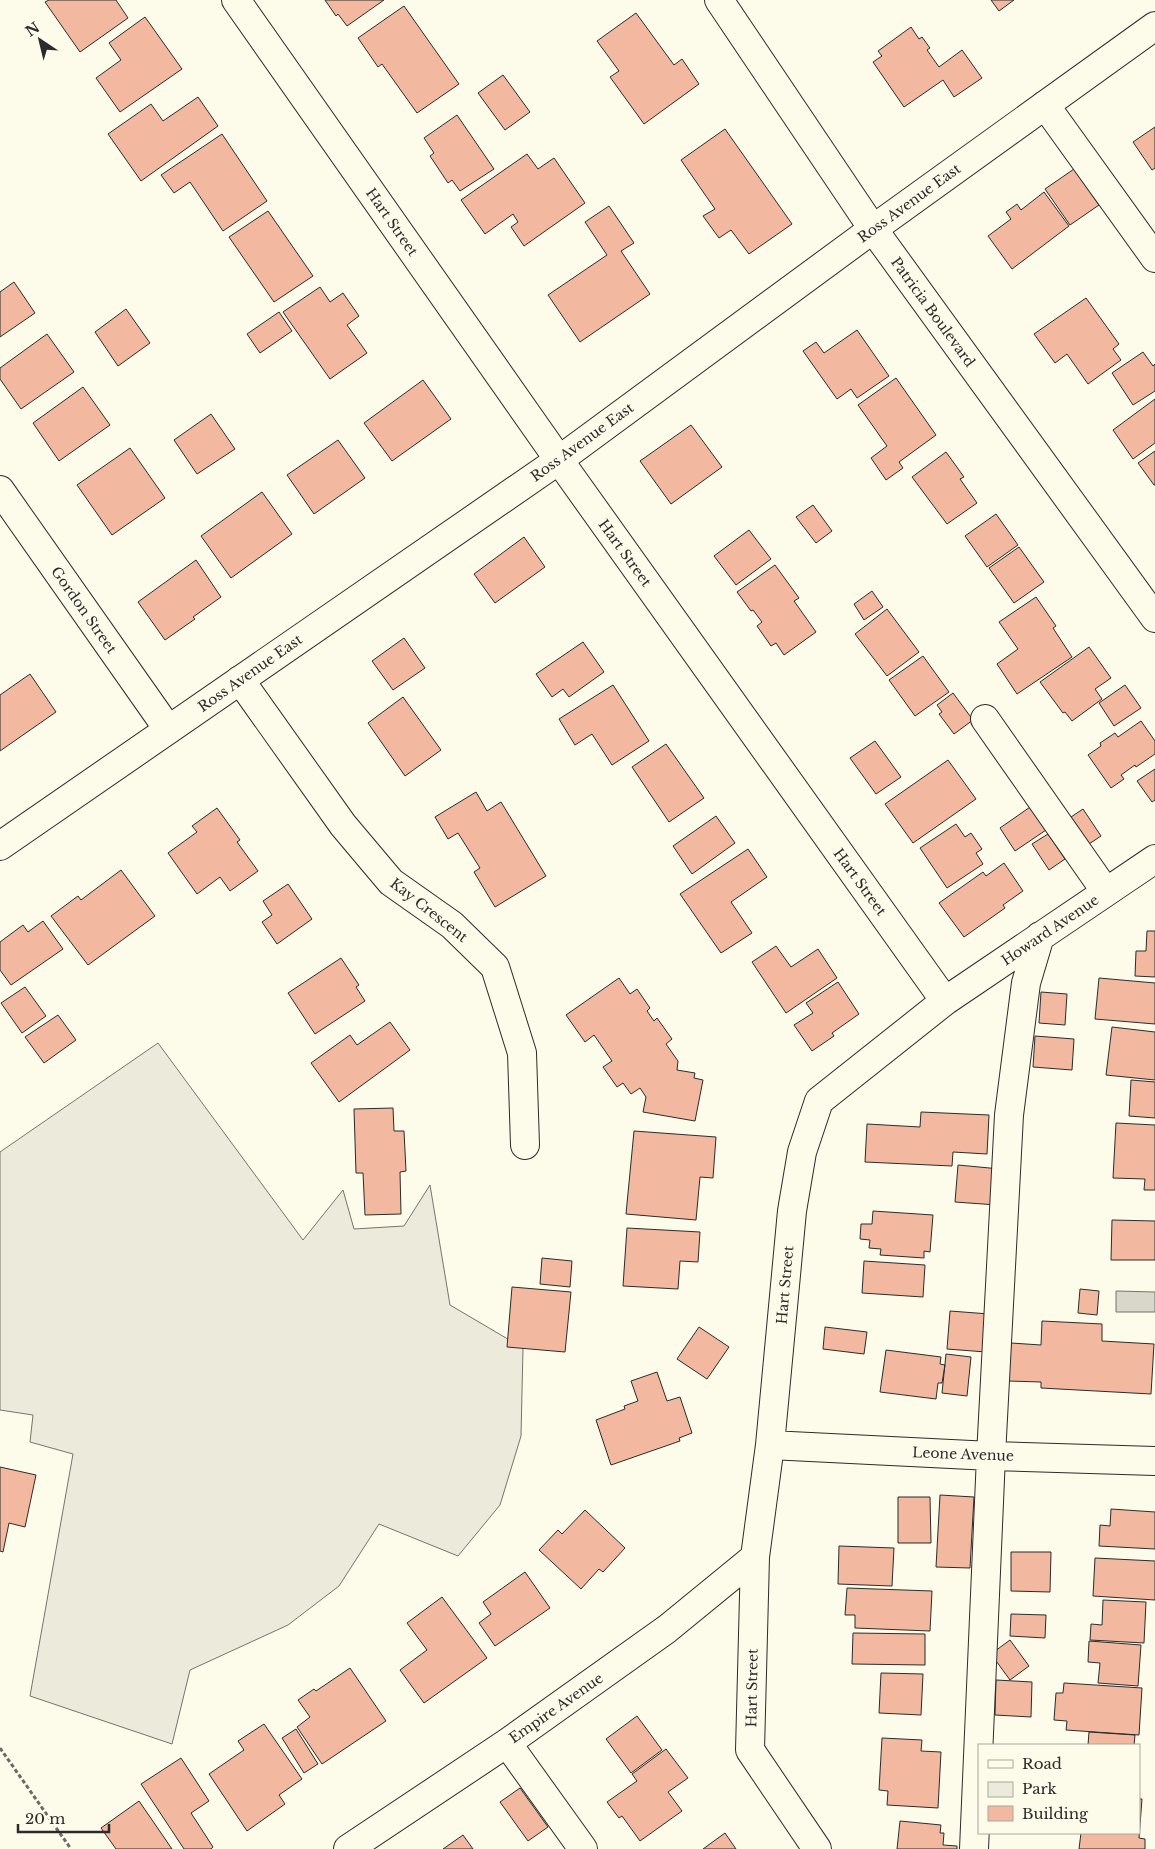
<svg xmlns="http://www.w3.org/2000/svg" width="1155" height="1849" font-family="'Libre Baskerville',serif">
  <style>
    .green { fill: #ecebdb; stroke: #74746e }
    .water { fill: #d8d7c9; stroke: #74746e }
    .building { fill: #f2b8a0; stroke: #2b2b2b }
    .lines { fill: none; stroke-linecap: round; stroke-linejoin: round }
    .minor-casing { stroke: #2b2b2b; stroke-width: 30 }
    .major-casing { stroke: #2b2b2b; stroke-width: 30 }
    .path { stroke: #6a6964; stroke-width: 3; stroke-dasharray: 4 2.5; stroke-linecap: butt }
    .minor { stroke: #fdfbea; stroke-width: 28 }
    .major { stroke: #fdfbea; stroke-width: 28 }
    .labels { text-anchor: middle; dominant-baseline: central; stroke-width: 4; stroke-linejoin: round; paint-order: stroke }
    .street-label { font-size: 14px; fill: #2b2b2b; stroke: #fdfbea }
  </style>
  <rect width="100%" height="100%" fill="#fdfbea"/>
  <path class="green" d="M158,1043L303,1240L343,1190L354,1229L404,1226L430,1185L450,1305L523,1348L521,1436L500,1505L458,1556L379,1524L339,1586L288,1625L190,1670L172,1744L30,1696L73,1454L30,1442L33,1415L0,1410V1152Z"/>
  <path class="water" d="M1116,1291L1155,1292V1312H1116Z"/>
  <path class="building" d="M49,0H116L128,18L80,52L45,2Z
    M325,0H384L347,26L338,14L336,16Z
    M991,0H1014L999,11Z
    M404,6L459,84L417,113L382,64L378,67L358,38Z
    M636,13L674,65L682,59L699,84L644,124L610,77L619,71L597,41Z
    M145,17L182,69L120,112L96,78L121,60L109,43Z
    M911,27L919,39L922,37L930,48L927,50L939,67L962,50L982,78L954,97L943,80L904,107L873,62L882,56L878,51Z
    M503,75L530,112L505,130L478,93Z
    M198,97L218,126L141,181L108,134L151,104L163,121Z
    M457,115L494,169L460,191L452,180L448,183L430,156L434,153L424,138Z
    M1155,127V168L1152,170L1133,142Z
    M725,129L792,224L749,254L731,230L719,238L703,216L715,209L681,160Z
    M222,134L267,201L223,231L190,182L174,193L161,175Z
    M527,154L538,169L554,158L585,203L524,246L511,227L518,222L513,214L485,234L461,200Z
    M1074,169L1099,205L1070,225L1045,189Z
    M1044,192L1069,226L1012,269L988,236L1011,219L1006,212L1017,204L1021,210Z
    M609,206L634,243L621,251L650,294L580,342L548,295L607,255L585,222Z
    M268,211L313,276L274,302L229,237Z
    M14,282L35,313L0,337V292Z
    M320,287L330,302L343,293L359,316L347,325L367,353L330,379L283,312Z
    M1086,298L1119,344L1113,349L1121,360L1088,384L1067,354L1055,363L1034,334Z
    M126,309L150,343L118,366L95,332Z
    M279,312L292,331L260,353L247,334Z
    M857,330L889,376L857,398L851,389L837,399L803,351L816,342L824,353Z
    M47,334L74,372L21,409L0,379V368Z
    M1143,352L1153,366L1155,364V391L1133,405L1112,373Z
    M896,378L936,435L899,462L903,468L886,480L871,458L887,446L858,405Z
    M423,380L451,419L392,461L364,423Z
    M83,387L110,425L59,461L33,423Z
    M1155,399V443L1133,459L1113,430Z
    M211,414L235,449L197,474L174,440Z
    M691,425L722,467L671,504L640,461Z
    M338,440L365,478L314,514L287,475Z
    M130,448L165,498L112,535L77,485Z
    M1155,451V485H1154L1138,463Z
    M946,452L964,477L960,479L977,503L947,524L912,477Z
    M262,492L292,534L231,578L201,536Z
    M813,505L832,531L816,543L796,517Z
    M996,514L1018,545L987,567L965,536Z
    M749,530L771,559L736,585L714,556Z
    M524,537L545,567L495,603L474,574Z
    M1019,547L1044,582L1014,603L989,568Z
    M196,560L221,597L193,617L195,619L165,640L138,602Z
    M775,565L799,598L794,601L816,632L784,655L776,643L771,646L757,626L762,622L753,610L751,611L737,592Z
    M872,591L883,607L864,620L854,604Z
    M1036,597L1056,626L1053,628L1072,657L1017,694L997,664L1018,649L999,622Z
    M887,609L919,652L887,676L855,634Z
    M404,638L425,668L393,690L372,661Z
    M583,642L604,672L569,697L563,689L552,697L536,674Z
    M1089,647L1111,678L1095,689L1102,699L1072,721L1065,712L1063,713L1040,682Z
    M923,656L949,692L915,716L889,680Z
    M30,674L56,712L0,751V695Z
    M613,685L649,741L612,765L592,734L575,745L559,719Z
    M1125,685L1141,708L1114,726L1099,703Z
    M953,693L973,720L954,734L939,714L942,712L937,705Z
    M403,697L441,750L405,776L368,723Z
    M1141,721L1155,741V754L1136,767L1135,765L1121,775L1124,779L1111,788L1088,755L1101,746L1100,743L1115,733L1118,737Z
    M875,741L901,777L876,794L850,758Z
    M666,744L704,798L669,822L632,767Z
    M948,760L976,799L913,843L885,804Z
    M1155,769V800L1152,802L1137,781Z
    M476,792L487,811L501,802L546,876L495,907L474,872L480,868L458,833L448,839L435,817Z
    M1033,805L1049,828L1015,851L1000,828Z
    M217,808L240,840L237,842L258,871L230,891L220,877L197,894L168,853L197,832L192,826Z
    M1083,809L1101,836L1086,846L1068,819Z
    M716,816L735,843L692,874L673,846Z
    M956,824L965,837L971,833L982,849L976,853L983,864L947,888L920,848Z
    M1048,834L1065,859L1049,870L1032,844Z
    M748,849L767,877L731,902L752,933L721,953L680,894Z
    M1004,863L1023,891L1003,905L1005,908L964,937L939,903L983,872L986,876Z
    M121,870L155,916L88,965L51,916L78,896L81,900Z
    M288,884L312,919L277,944L262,922L272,915L263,901Z
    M43,921L63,949L11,985L0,970V942L23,925L28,932Z
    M1147,931H1155V977L1135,976L1136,951H1146Z
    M776,946L791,967L818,949L837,978L786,1013L752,962Z
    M341,958L359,985L356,987L365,1001L315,1034L288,993Z
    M619,978L630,994L637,989L650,1008L647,1011L654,1021L657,1018L672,1039L666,1044L678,1061L677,1070L695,1073L694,1078L703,1080L695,1121L643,1112L646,1097L640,1088L631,1094L623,1083L617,1087L603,1067L612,1061L594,1035L585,1042L566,1015Z
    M1099,978L1155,983V1024L1095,1019Z
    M838,982L859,1014L832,1033L834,1036L812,1051L794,1025L813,1013L806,1003Z
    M25,987L46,1016L22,1033L1,1003Z
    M1041,992L1067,994L1065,1025L1039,1023Z
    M58,1015L76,1040L44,1063L25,1037Z
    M390,1022L410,1050L339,1102L311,1063L350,1035L357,1045Z
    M1112,1027L1155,1032V1080L1106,1075Z
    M1035,1036L1074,1039L1072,1070L1033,1067Z
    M1131,1080L1155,1082V1118L1129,1116Z
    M393,1108L394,1131H404L406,1171L400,1172L401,1214L365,1215L363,1173H356L354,1109Z
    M921,1112L989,1115L987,1154L953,1152L952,1166L865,1162L867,1124L920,1127Z
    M1116,1123L1155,1125V1190H1144L1145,1179L1113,1178Z
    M634,1131L716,1137L713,1178L700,1177L696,1220L626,1214Z
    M958,1165L1000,1169L997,1205L955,1202Z
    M873,1211L933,1215L930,1252L924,1251V1258L880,1255L881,1249L869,1248L870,1240L860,1239L861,1224H872Z
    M1112,1220L1155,1221V1260H1111Z
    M627,1228L700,1232L698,1262L680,1261L678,1289L623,1286Z
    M542,1258L572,1261L570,1287L540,1284Z
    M864,1261L925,1265L923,1297L862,1293Z
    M512,1287L571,1292L565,1352L507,1347Z
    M1080,1289L1099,1291L1097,1315L1078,1313Z
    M950,1311L989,1314L986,1352L947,1349Z
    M1042,1321L1102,1324V1341L1154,1344L1151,1394L1041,1388V1382L1008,1381L1011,1343L1041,1345Z
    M699,1327L729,1347L707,1379L677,1359Z
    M825,1327L867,1332L864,1354L823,1349Z
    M886,1350L941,1357L940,1364L945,1365L942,1383H938L936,1399L880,1392Z
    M946,1354L971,1357L967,1396L942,1393Z
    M657,1372L667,1401L680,1397L692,1433L679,1438L680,1441L611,1465L596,1420L625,1409L624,1406L638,1401L631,1381Z
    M0,1467L36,1475L25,1527L9,1523L3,1552L0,1551Z
    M940,1495L974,1497L970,1568L936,1567Z
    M898,1497H930L931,1543H898Z
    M1111,1509L1155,1512V1549L1099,1546L1100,1525L1110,1526Z
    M585,1510L625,1548L603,1572L599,1569L581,1589L539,1550L558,1530L562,1534Z
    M839,1546L894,1548L892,1586L838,1584Z
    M1011,1552H1051L1050,1592L1011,1591Z
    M1095,1558L1155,1561V1600L1093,1596Z
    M525,1572L550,1608L495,1646L479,1623L491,1614L483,1602Z
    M847,1588L932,1591L930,1631L855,1628V1615H845Z
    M442,1597L487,1658L424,1703L400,1670L427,1650L407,1623Z
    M1103,1600L1146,1602L1144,1643L1090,1640L1091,1624L1102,1625Z
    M1011,1614L1046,1615L1045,1638L1010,1636Z
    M853,1633L925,1634V1665L852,1664Z
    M1010,1640L1029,1666L1010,1680L991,1654Z
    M1089,1641L1141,1645L1138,1686L1098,1683L1100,1663L1088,1662Z
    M350,1668L386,1721L322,1764L297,1727L310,1717L298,1700L314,1689L316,1691Z
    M881,1673L923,1674L921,1715L879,1713Z
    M996,1680L1032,1682L1031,1717L995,1715Z
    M1064,1683L1142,1688L1139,1735L1066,1730L1067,1721L1054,1720L1056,1693H1063Z
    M637,1716L662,1750L631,1773L606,1739Z
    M264,1724L302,1779L279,1795L285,1804L247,1831L209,1774L244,1750L238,1741Z
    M296,1729L318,1764L304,1773L282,1738Z
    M1089,1732L1135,1735L1134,1745H1088Z
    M882,1738L922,1740L921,1751L941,1752L938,1808L887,1805L888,1791L879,1790Z
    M666,1749L688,1778L668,1792L682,1811L640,1841L622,1816L619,1818L607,1802L637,1781L632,1774Z
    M181,1758L209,1801L191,1813L213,1847L211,1849H184L141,1784Z
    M520,1788L548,1827L528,1841L500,1802Z
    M1139,1799H1142L1139,1838L1145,1839V1849H1079L1081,1833H1139Z
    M139,1801L172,1849H116L101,1828Z
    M900,1821L941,1825L940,1833H944L943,1845L957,1846V1849H897Z
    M725,1833L736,1849H703Z
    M463,1835L473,1849H443Z"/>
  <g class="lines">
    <g class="minor-casing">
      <path id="minor" d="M236,0L559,460L945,1001
        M719,0L873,229L1155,618
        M1045,105L1155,258
        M0,490L168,729
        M240,680L343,825L391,882L452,925L495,967L522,1053L525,1145
        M985,719L1106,892
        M770,1445L991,1456L1155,1461
        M507,1743L583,1849
        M348,1849L507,1743L667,1629L755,1557
        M817,1849L750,1750L755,1557L770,1445L792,1211L802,1152L819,1101L945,1001L1155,859
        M974,1849L991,1456L1009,1115L1026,983L1040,936"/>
    </g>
    <g class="major-casing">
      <path id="major" d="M0,846L559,460L873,229L1155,26"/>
    </g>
    <path class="path" d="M0,1748L71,1849"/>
    <use href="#minor" class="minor"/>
    <use href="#major" class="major"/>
  </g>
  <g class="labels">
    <g class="street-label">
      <text transform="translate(909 203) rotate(-36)">Ross Avenue East</text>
      <text transform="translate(392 222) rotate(55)">Hart Street</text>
      <text transform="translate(933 312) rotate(54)">Patricia Boulevard</text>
      <text transform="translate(582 442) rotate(-36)">Ross Avenue East</text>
      <text transform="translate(625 553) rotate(54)">Hart Street</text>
      <text transform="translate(84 610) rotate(55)">Gordon Street</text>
      <text transform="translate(250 673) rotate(-35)">Ross Avenue East</text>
      <text transform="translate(860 882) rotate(54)">Hart Street</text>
      <text transform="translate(429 910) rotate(38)">Kay Crescent</text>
      <text transform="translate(1050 930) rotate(-34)">Howard Avenue</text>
      <text transform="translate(785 1285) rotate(-85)">Hart Street</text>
      <text transform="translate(963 1454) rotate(2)">Leone Avenue</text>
      <text transform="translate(752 1688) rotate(-89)">Hart Street</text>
      <text transform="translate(556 1708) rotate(-35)">Empire Avenue</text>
    </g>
  </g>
  <rect x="978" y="1744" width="162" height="90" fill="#fdfbea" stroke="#a9a89e"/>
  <rect x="988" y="1760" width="25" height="8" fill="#fdfbea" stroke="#a9a89e"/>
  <text x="1022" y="1769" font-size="15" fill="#2b2b2b">Road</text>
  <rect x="988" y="1782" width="25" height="15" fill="#ecebdb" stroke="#a9a89e"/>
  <text x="1022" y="1794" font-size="15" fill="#2b2b2b">Park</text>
  <rect x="988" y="1806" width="25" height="15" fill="#f2b8a0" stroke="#a9a89e"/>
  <text x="1022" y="1819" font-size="15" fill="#2b2b2b">Building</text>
  <g transform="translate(40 40) rotate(325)" stroke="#fdfbea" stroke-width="4" paint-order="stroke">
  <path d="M0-4L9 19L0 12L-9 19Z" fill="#2b2b2b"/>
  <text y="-8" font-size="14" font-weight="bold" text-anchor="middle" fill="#2b2b2b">N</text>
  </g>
  <path d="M18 1824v8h91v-8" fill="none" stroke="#2b2b2b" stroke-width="2.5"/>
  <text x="25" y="1824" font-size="15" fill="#2b2b2b" stroke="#fdfbea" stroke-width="4" paint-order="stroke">20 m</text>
</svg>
